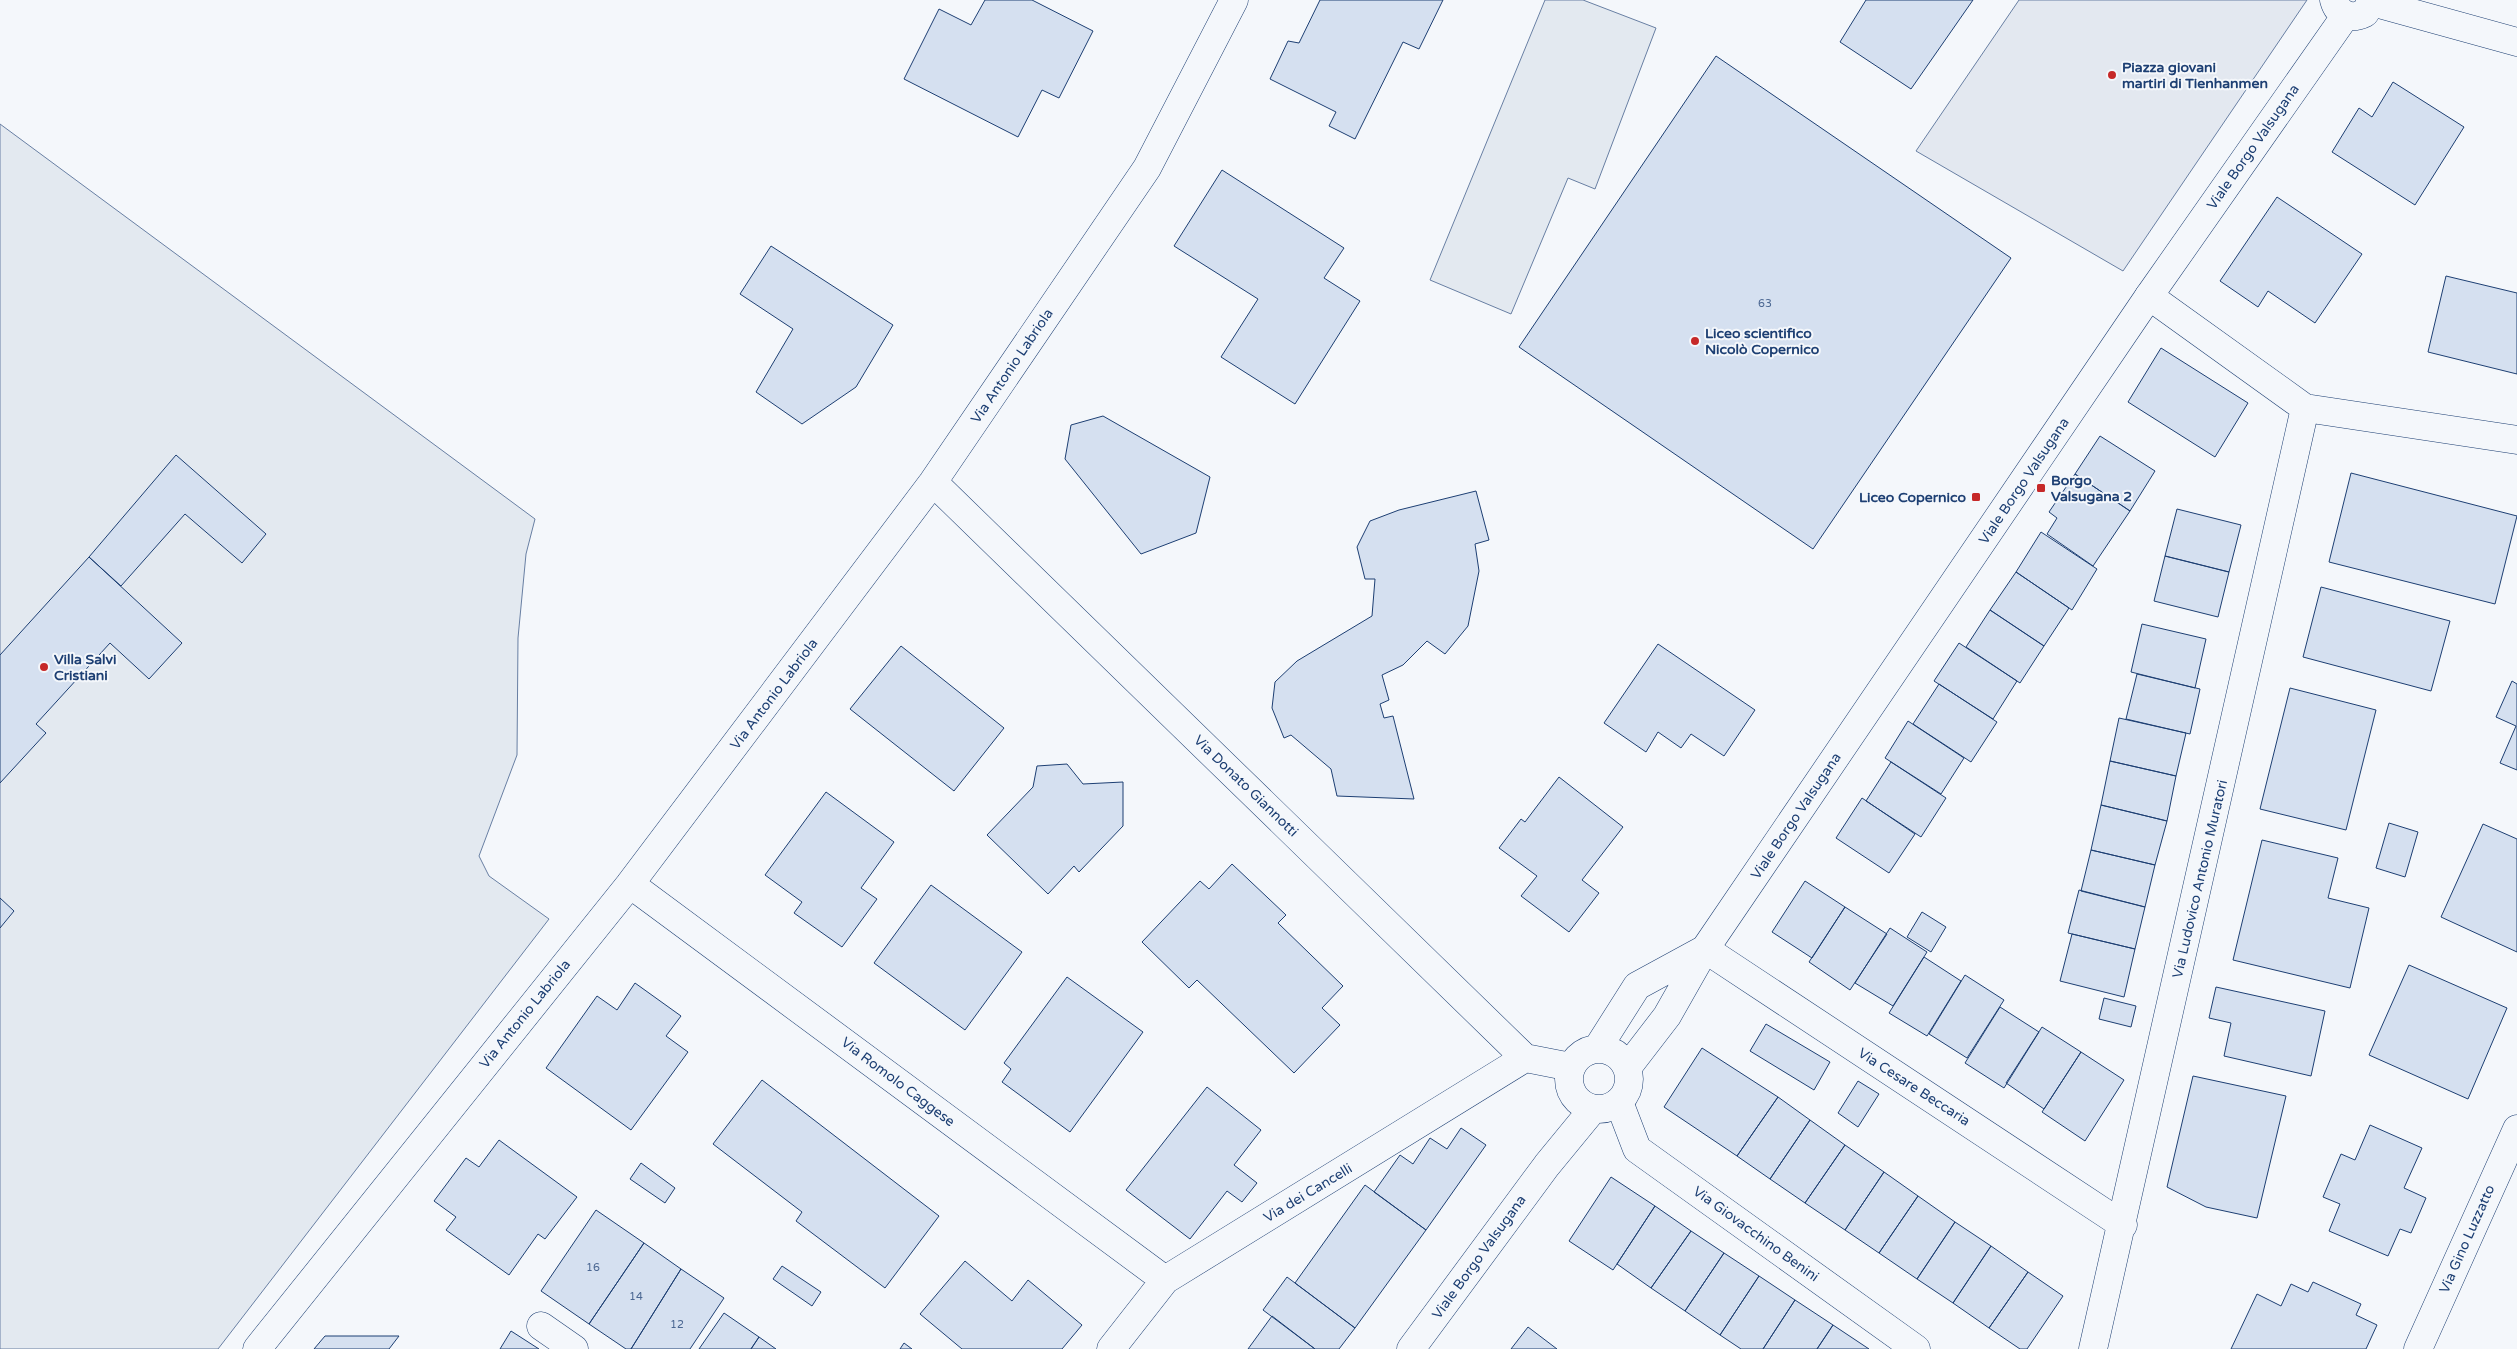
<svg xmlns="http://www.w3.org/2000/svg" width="2517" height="1349" font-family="'Varela Round',sans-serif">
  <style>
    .green { fill: #e3e9f0; stroke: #687fa3 }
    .parking { fill: #e3e8f0; stroke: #687fa3 }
    .building { fill: #d5e0f0; stroke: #1d3f73 }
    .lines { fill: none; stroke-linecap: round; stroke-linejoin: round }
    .street-casing { stroke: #1d3f73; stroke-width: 29 }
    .secondary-casing { stroke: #1d3f73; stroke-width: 29 }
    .street { stroke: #f4f7fb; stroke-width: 28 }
    .secondary { stroke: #f4f7fb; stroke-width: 28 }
    .poi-dot { fill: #c62828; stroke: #f4f7fb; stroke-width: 2 }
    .labels { text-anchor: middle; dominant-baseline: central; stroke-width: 4; stroke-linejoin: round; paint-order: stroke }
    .number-label { font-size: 11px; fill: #4b6792 }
    .poi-label { font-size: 14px; font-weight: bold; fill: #1d3f73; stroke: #f4f7fb; text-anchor: start }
    .street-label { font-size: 14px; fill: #1d3f73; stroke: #f4f7fb }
  </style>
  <rect width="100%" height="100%" fill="#f4f7fb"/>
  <path class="green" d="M1545,0H1583L1656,28L1595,189L1568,178L1511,314L1430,280Z
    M0,124L535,519L526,554L518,638L517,755L479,856L489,876L549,919L218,1349H0Z"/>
  <path class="parking" d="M2019,0H2307L2123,271L1916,151Z"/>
  <path class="building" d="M985,0H1032L1093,31L1059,98L1042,90L1018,137L904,79L939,9L971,25Z
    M1320,0H1443L1419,49L1403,42L1355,139L1329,126L1336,112L1270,79L1288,41L1299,43Z
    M1866,0H1973L1911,89L1840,42Z
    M1716,56L2011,258L1813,549L1519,347Z
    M2393,82L2464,127L2415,205L2332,152L2359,108L2372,117Z
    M1222,170L1344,248L1324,278L1360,301L1295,404L1221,357L1258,299L1174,246Z
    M2277,197L2362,254L2315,323L2268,291L2258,307L2220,281Z
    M771,246L893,325L856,387L802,424L756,392L793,329L740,294Z
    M2446,276L2517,293V374L2428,352Z
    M2161,348L2248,403L2215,457L2128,402Z
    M1103,416L1210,477L1196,533L1141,554L1065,459L1071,425Z
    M2100,436L2155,471L2130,511L2075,474Z
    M176,455L266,534L242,563L185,514L121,586L89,557Z
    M2351,473L2517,516L2495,604L2329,562Z
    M2075,474L2130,511L2093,566L2047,534L2057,518L2049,512Z
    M1476,491L1489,540L1475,544L1479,571L1468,626L1445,654L1427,641L1403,665L1382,675L1389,700L1380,704L1384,718L1393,716L1414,799L1337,796L1331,769L1291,735L1284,738L1272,708L1275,682L1297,661L1372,616L1375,579H1365L1357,547L1370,521L1399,510Z
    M2177,509L2241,525L2229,572L2165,556Z
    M2041,532L2097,569L2072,610L2016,572Z
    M2165,556L2229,572L2218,617L2154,601Z
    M89,557L182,643L149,679L110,643L36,724L46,733L0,783V655Z
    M2016,572L2069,608L2044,646L1990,610Z
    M2321,587L2450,621L2431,691L2303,657Z
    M1990,610L2044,646L2020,683L1966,647Z
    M2142,624L2206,639L2195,688L2131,672Z
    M1959,643L2017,681L1993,719L1934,681Z
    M1658,644L1755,710L1724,756L1691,734L1681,748L1658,732L1646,752L1604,723Z
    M901,646L1004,728L954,791L850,709Z
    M2137,674L2200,689L2190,734L2126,719Z
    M2512,681L2517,684V770L2500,763L2516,726L2496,717Z
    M1939,684L1997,722L1971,762L1913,724Z
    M2290,688L2376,710L2346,830L2260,809Z
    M2119,718L2186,733L2176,776L2110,761Z
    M1908,721L1964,758L1941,794L1885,758Z
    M2110,761L2176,776L2167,821L2101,805Z
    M1891,762L1946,798L1921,837L1866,801Z
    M1067,764L1083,784L1123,782V826L1079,872L1074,866L1048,894L987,835L1033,787L1037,766Z
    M1559,777L1623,827L1582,880L1599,893L1569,932L1521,896L1537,876L1499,848L1521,819L1525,822Z
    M826,792L894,842L861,888L877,899L842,947L794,913L802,902L765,875Z
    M1862,798L1915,834L1889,873L1836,838Z
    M2101,805L2167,821L2155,865L2091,850Z
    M2389,823L2418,832L2405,877L2376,868Z
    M2483,824L2517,839V952L2441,917Z
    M2262,840L2338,858L2328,898L2369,908L2350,988L2233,960Z
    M2091,850L2155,865L2145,907L2081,891Z
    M1232,864L1286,915L1278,923L1343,986L1322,1008L1340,1025L1294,1073L1197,980L1189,988L1142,942L1200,881L1209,889Z
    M1805,881L1845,907L1812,958L1772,932Z
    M931,885L1022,952L965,1030L874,963Z
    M2079,890L2145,907L2135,949L2068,933Z
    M0,898L14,911L0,928Z
    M1845,907L1887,934L1850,990L1809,962Z
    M1922,912L1946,927L1931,952L1907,937Z
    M1890,928L1927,952L1893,1006L1855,983Z
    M2072,934L2135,949L2124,997L2060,981Z
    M1924,957L1961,981L1927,1036L1889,1013Z
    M2409,965L2507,1008L2468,1099L2369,1055Z
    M1965,975L2004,1000L1967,1058L1929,1034Z
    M1067,977L1143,1032L1070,1132L1002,1082L1011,1069L1004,1063Z
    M635,983L681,1016L666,1036L688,1052L631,1130L546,1068L597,996L617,1010Z
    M2216,987L2325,1011L2311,1076L2224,1056L2231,1023L2209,1018Z
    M2104,998L2136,1006L2131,1027L2099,1019Z
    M2000,1007L2039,1032L2004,1088L1965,1063Z
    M1766,1024L1830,1062L1814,1090L1750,1051Z
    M2042,1027L2081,1052L2044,1109L2006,1083Z
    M1702,1048L1778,1097L1737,1156L1664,1107Z
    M2081,1052L2124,1080L2085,1141L2042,1112Z
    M2193,1076L2286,1096L2257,1218L2206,1207L2167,1187Z
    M762,1080L939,1216L885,1288L796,1221L802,1212L713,1144Z
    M1858,1081L1879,1094L1858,1127L1838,1113Z
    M1207,1087L1261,1130L1234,1165L1257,1183L1242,1202L1227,1191L1190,1239L1126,1190Z
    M1778,1097L1810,1120L1770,1179L1737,1156Z
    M1810,1120L1845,1145L1805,1203L1770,1179Z
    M2370,1125L2422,1148L2404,1188L2426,1198L2411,1233L2400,1229L2388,1256L2329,1231L2340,1204L2323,1197L2341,1154L2355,1160Z
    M1461,1128L1486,1145L1426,1230L1374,1192L1400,1155L1413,1164L1430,1138L1447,1149Z
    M499,1140L577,1197L545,1239L538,1234L509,1275L446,1230L456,1217L434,1201L466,1158L479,1167Z
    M1845,1145L1884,1172L1845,1230L1805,1203Z
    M641,1163L675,1188L665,1203L630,1179Z
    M1884,1172L1918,1196L1879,1253L1845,1230Z
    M1611,1177L1655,1206L1613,1270L1569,1241Z
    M1365,1185L1426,1230L1355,1328L1295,1283Z
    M1918,1196L1955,1222L1917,1279L1879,1253Z
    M1655,1206L1691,1231L1651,1288L1617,1264Z
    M596,1210L644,1243L589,1324L541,1291Z
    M1955,1222L1991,1246L1953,1303L1917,1279Z
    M1691,1231L1724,1253L1685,1311L1651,1288Z
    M644,1243L681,1269L631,1349H626L589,1324Z
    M1991,1246L2028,1272L1989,1328L1953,1303Z
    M1724,1253L1759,1276L1720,1335L1685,1311Z
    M965,1261L1012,1301L1028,1280L1082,1325L1062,1349H962L920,1314Z
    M782,1266L821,1292L812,1306L773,1279Z
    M681,1269L724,1298L690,1349H631Z
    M2028,1272L2063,1296L2027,1349H2020L1989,1328Z
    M1759,1276L1795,1300L1763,1349H1741L1720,1335Z
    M1287,1277L1355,1328L1339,1349H1315L1263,1310Z
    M2313,1282L2361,1304L2356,1315L2377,1325L2366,1349H2231L2257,1294L2281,1306L2291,1284L2308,1292Z
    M1795,1300L1833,1325L1817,1349H1763Z
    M724,1313L759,1337L751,1349H699Z
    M1272,1316L1315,1349H1248Z
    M1833,1325L1869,1349H1817Z
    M1528,1327L1557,1349H1511Z
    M511,1331L539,1349H500Z
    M325,1336H399L389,1349H314Z
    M759,1337L776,1349H751Z
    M904,1343L912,1349H900Z"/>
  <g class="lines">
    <g class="street-casing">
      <path id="street" d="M2372,2L2517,42
        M2149,296L2305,408L2517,440
        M933,482L1525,1058L1571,1067
        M630,884L1165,1280
        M1705,949L2123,1225
        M1619,1102L1637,1149L1916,1349
        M541,1326L574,1349
        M257,1349L630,884L933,482L1147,168L1234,0
        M1111,1349L1165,1280L1525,1058
        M2093,1349L2305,408
        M2418,1349L2517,1129"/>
    </g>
    <g class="secondary-casing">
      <path id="secondary" d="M2334,0C2338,15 2351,20 2365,13L2372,0
        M1597,1049L1637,986L1705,949
        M1569 1079a30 30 0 1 1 60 0a30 30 0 1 1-60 0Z
        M1627,1068L1667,1016L1705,949L2149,296L2346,15
        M1411,1349L1547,1165L1593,1109"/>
    </g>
    <use href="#street" class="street"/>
    <use href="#secondary" class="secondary"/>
  </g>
  <g class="poi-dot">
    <circle cx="2112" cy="75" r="5"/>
    <circle cx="1695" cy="341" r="5"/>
    <rect x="2036" y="483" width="10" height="10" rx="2.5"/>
    <rect x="1971" y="492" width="10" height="10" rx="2.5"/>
    <circle cx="44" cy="667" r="5"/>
  </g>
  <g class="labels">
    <g class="number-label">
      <text x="1765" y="303">63</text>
      <text x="593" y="1267">16</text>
      <text x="636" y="1296">14</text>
      <text x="677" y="1324">12</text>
    </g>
    <g class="poi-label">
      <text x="2122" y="67">Piazza giovani<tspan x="2122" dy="16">martiri di Tienhanmen</tspan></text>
      <text x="1705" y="333">Liceo scientifico<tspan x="1705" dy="16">Nicolò Copernico</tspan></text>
      <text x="2051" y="480">Borgo<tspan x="2051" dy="16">Valsugana 2</tspan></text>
      <text x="1966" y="497" text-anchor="end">Liceo Copernico</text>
      <text x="54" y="659">Villa Salvi<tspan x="54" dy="16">Cristiani</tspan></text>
    </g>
    <g class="street-label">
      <text transform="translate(2253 147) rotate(-55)">Viale Borgo Valsugana</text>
      <text transform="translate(1012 366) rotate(-56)">Via Antonio Labriola</text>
      <text transform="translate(2024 481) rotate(-56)">Viale Borgo Valsugana</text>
      <text transform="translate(774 694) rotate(-53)">Via Antonio Labriola</text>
      <text transform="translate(1246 786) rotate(44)">Via Donato Giannotti</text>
      <text transform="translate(1796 816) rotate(-56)">Viale Borgo Valsugana</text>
      <text transform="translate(2200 879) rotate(-77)">Via Ludovico Antonio Muratori</text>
      <text transform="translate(525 1014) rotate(-51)">Via Antonio Labriola</text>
      <text transform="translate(898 1082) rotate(37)">Via Romolo Caggese</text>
      <text transform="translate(1914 1087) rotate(33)">Via Cesare Beccaria</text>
      <text transform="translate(1308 1193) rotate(-31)">Via dei Cancelli</text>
      <text transform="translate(1756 1234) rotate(36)">Via Giovacchino Benini</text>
      <text transform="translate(2467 1239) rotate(-66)">Via Gino Luzzatto</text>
      <text transform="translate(1479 1257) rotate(-54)">Viale Borgo Valsugana</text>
    </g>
  </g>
</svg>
